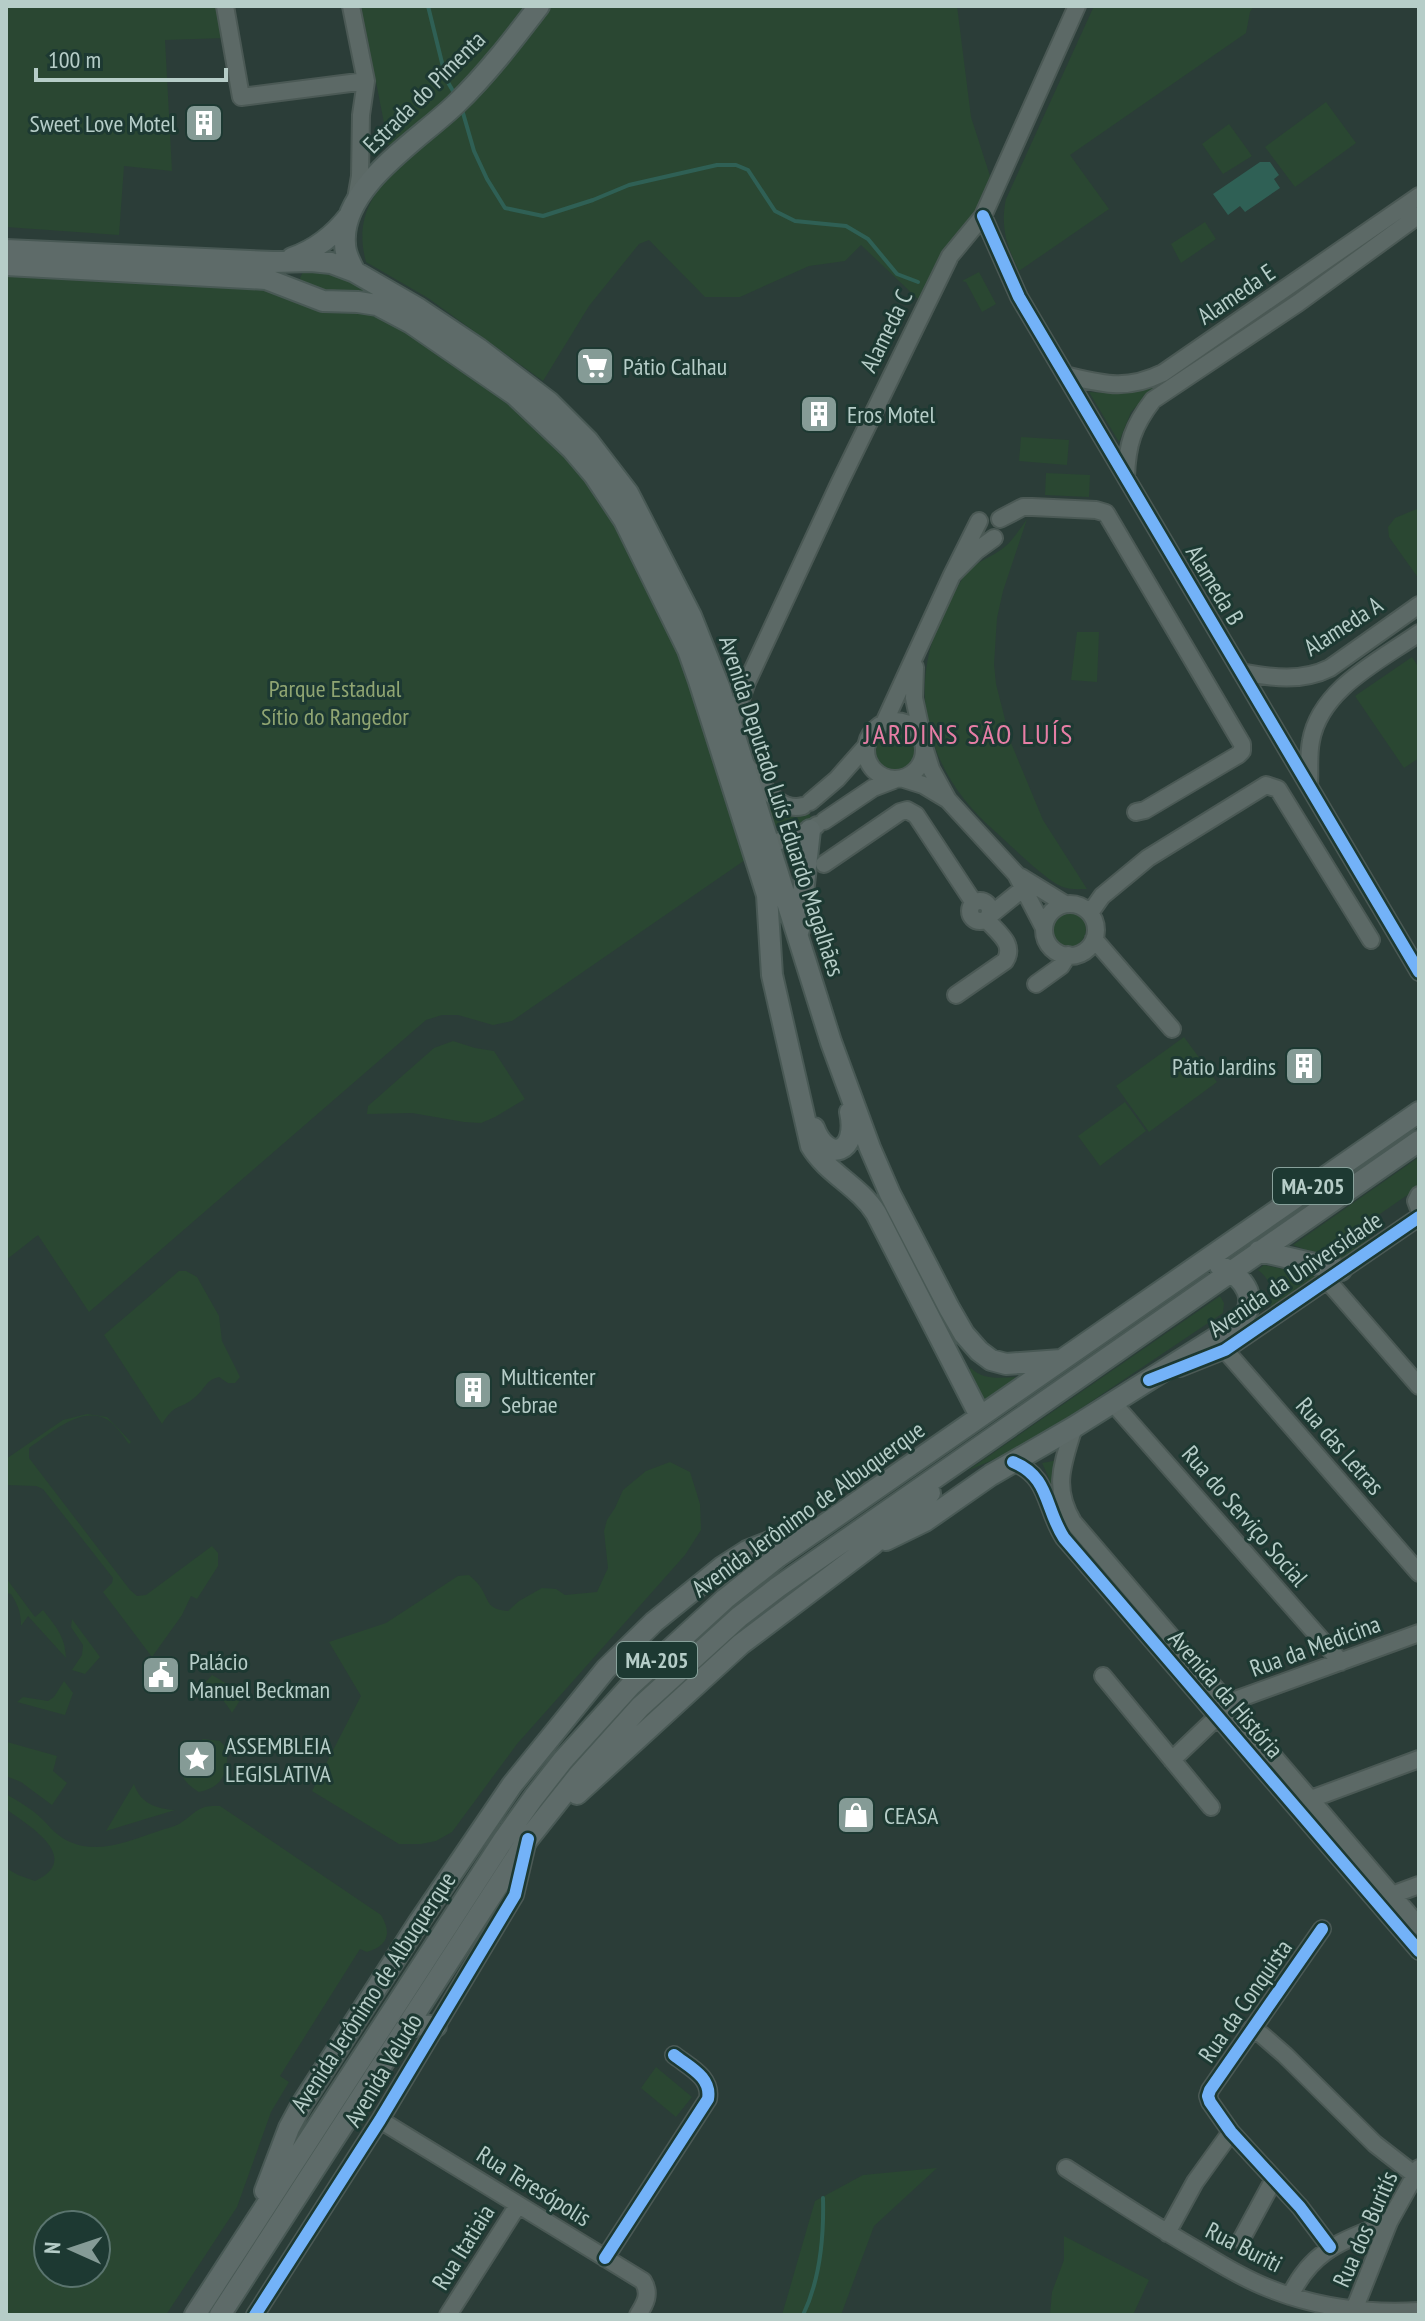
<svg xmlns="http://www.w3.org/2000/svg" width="1425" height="2321" font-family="'PT Sans Narrow',sans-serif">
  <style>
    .green { fill: #2a4732; fill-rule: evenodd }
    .water { fill: #2f6055 }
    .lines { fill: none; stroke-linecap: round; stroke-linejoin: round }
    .stream { stroke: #2f6055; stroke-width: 4 }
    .minor-casing { stroke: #4b5955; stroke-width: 20 }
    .major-casing { stroke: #495955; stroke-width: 24 }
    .minor { stroke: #5c6966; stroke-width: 16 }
    .major { stroke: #5e6b69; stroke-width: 20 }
    .cycleway-casing { stroke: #1d3932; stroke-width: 17 }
    .cycleway { stroke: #73b2f8; stroke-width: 12 }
    .labels { text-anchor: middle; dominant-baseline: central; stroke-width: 6; stroke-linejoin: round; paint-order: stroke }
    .shield { fill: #1d3932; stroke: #88a19b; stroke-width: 2 }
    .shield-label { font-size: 22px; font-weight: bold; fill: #b6cdc8 }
    .street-label { font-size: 24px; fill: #b6cdc8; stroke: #1d3932 }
    .poi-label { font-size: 24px; fill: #b6cdc8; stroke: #1d3932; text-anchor: start }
    .park-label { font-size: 24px; fill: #90a572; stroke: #1d3932 }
    .quarter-label { font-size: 28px; letter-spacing: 2px; fill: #e67ea5; stroke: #1d3932 }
  </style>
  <rect width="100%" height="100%" fill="#2b3d38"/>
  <path class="green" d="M6,6H220L225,38L165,40L172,171L124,166L119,235L6,227Z
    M361,6H957L971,117L990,176L975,216L951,242L920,301L861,245L845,261L809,266L740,297H705L649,240L639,244L589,306L543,381L428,298L366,262C355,221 370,198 395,168L388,143Z
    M1094,6H1254L1250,12L1246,33L1070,155L1109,209L1019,271C1007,247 1000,226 1006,199Z
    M1326,102L1356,143L1295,187L1265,147Z
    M1229,124L1252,156L1223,174L1202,144Z
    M1205,222L1216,239L1181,263L1171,244Z
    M6,270L265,284L334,308L387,317L539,425L605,504L690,676L745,860L512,1021L493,1025L458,1015H442L426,1020L89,1312L38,1235L6,1260Z
    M309,271L340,277L398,305L302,286L300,278L303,272Z
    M979,272L996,304L982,312L966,282L962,281Z
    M1152,385L1154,388L1131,412L1119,442L1089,392C1112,394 1130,392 1152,385Z
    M1021,437L1069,440L1067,465L1019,461Z
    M1046,473L1090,475L1089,497L1045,495Z
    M1419,508V579L1389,537L1388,527L1395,518Z
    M1027,519L1003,591L997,618L994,664L996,684L1011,743L1043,820L1087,889C1080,889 1070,890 1063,887C1049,883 1010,845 997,833C928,775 903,690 946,608C953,596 959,582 968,571C977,562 989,558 999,551C1011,544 1019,530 1027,519Z
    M1077,632H1099L1097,682L1071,680Z
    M1412,657L1419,668V758L1404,768L1355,696Z
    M874 749a21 21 0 1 1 42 0a21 21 0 1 1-42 0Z
    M760,790L779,812L796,818L807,811L814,821L804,826H772Z
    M1050 929a18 18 0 1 1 36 0a18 18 0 1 1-36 0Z
    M1184,1037L1217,1082L1149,1132L1116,1086Z
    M453,1041L475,1048L494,1051L525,1099L495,1117L481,1123L464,1122L412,1113L367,1114L368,1106L434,1048Z
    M1125,1102L1146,1131L1100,1166L1078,1136Z
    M1419,1157V1187L1361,1227L1372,1243L1341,1263L1293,1245Z
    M1264,1265L1321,1277L1269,1313C1273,1296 1273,1281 1258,1270Z
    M179,1271H186L197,1277L219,1316L222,1341L240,1377L235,1383H228L219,1377C205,1380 205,1390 194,1398C178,1411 176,1402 162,1424L104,1335Z
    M1220,1296L1224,1303L1223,1313L1025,1446L967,1471Z
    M971,1368C983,1380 999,1378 1015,1377L1016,1379L984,1402L968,1370Z
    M87,1414L107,1417L131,1442L129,1444C123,1436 116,1425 108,1420C82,1405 53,1432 33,1445L29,1448V1458L130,1590L137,1596L146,1595L212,1546L218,1553V1566L197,1599L191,1596L182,1615L152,1657L103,1592L112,1583L113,1578L43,1489L36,1486L6,1485V1459L63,1420Z
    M1058,1460L1057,1490L1295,1791V1794L1080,1551L1058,1515L1049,1478L1042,1463Z
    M670,1462L690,1472L700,1504L701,1530L685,1555L517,1744L452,1832L436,1841L421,1844H399L312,1791L361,1696L329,1642L386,1623L458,1576L469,1575C472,1578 476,1581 479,1585C490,1600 485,1609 508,1611L519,1601L542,1588L556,1589L565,1595L597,1592L608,1568L604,1531L607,1520L615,1508L623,1490L646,1471Z
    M6,1578L35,1617L43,1610C56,1627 65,1636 66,1658L28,1616L21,1626C21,1613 18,1605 11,1594L6,1593Z
    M72,1619L100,1657L85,1674L72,1670L82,1655L83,1645L71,1627Z
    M212,1675L241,1692L242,1697L232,1713C225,1701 214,1688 199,1690Z
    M64,1681L73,1693L65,1715L17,1702L23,1697L48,1701L54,1697Z
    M203,1739L220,1741L227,1749C228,1771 224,1787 199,1792C181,1781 177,1772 189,1754C194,1747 196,1743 203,1739Z
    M7,1742L57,1756L53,1771L67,1783L52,1805L21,1782L6,1776Z
    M134,1784C140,1803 156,1809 175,1810L106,1831Z
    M6,1794C18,1801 32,1809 42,1819C51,1828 57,1836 70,1842C99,1855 131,1840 159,1831C166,1828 176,1827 182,1822C198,1811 198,1805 220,1806L381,1915C392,1933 388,1946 367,1952L360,1949L280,2076L289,2082L271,2112L237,2207L166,2315H6V1868L18,1875L35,1881C84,1858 28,1825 6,1809ZM48,2225H96V2273H48Z
    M656,2067L692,2097L676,2117L641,2088Z
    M937,2168L874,2226L841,2315H782L815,2201L863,2175Z
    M1064,2236L1149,2280L1133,2315H1050L1052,2292L1064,2260Z"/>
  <path class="water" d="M1260,162H1270L1279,175L1274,179L1280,188L1245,212L1240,206L1228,215L1213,194Z"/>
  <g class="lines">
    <path class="stream" d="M428,6L446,79L453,91
      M463,113L474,151L487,179L505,208L543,216L593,200L629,185L717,165H736L748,170L775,211L795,221L846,226L868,239L897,274L918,282
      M803,2315C820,2280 824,2237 823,2198"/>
    <g class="minor-casing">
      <path id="minor" d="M225,6L241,97L366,81
        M351,6L366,81L361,115L360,176L356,199
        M983,216L1019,297L1419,972
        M1065,375C1103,384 1126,391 1163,373L1419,196
        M1126,477C1127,444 1133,426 1153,400L1298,303L1419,215
        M1000,519L1023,507H1032L1096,510L1106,513L1242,744V751L1238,755L1145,810L1136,812
        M979,521L952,575L976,551L994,538
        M915,667L914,698L922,735
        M1241,672C1272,678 1302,682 1330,668L1419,605
        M866 750a29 29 0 1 1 58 0a29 29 0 1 1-58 0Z
        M884,723L952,575
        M732,724L747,682L839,484L950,256L983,216L1077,6
        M747,766C761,782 778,813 803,806
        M904,779L923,785L948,800L931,769L925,750
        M1309,786C1310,771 1308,756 1311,741C1320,689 1379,661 1419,633
        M948,800L1016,874L1044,928
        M810,802L837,779L867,745
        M824,821L873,788L894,780
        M769,845L810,830L817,825
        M824,864L900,812L907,810L916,815L974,903
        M1021,877L1065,904
        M970 911a10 10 0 1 1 20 0a10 10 0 1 1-20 0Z
        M1044 930a26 26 0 1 1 52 0a26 26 0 1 1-52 0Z
        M1090,913L1102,896L1148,858L1266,785L1278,789L1371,940
        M988,917L1025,887
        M1094,939L1172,1029
        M1036,984L1061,966L1068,955
        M956,995L1005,961C1016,944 997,932 986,919
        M1419,1195L1416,1201L1419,1209
        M1327,1280L1419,1386
        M1225,1350L1419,1573
        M1180,1368L1225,1350L1419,1217
        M1113,1403L1341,1662
        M1074,1427C1063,1463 1052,1487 1073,1522L1419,1926
        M1013,1462C1050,1477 1044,1507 1064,1538L1419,1951
        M1103,1676L1211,1807
        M1227,1703L1419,1633
        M1172,1760L1217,1717
        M1305,1803L1311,1799L1419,1759
        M1392,1895L1419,1885
        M1322,1929L1210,2090L1208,2096L1210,2102L1231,2132L1300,2207L1330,2247
        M1251,2029L1262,2035L1285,2055L1375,2144L1415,2175
        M380,2120L643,2281C651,2294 645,2304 638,2315
        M1066,2168C1111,2197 1156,2227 1202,2253C1223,2266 1245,2279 1268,2288C1315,2307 1368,2314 1419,2311
        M1167,2233L1195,2182L1231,2132
        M1241,2240L1274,2179
        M605,2258L708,2099C712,2077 689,2067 674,2055
        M1290,2296C1313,2248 1344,2241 1389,2222
        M1354,2310L1389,2222L1419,2168
        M255,2315L380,2120L515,1895L527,1844
        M448,2315L518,2205"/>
    </g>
    <g class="major-casing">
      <path id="major" d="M6,250L273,262L311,261L331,263L355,272L419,309L479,349L549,402L588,441L628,493L691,616L720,689L831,1042L870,1148L890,1194L949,1308L964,1334L979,1351L991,1360L1006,1364L1061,1360
        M292,258C315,250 335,234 349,216
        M6,265L266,279L323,301L358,302L377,305L411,323L515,395L572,449L594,475L624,520L688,650L699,681L767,895L772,975L811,1146C827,1173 859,1186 876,1213L980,1416
        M355,272C350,263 345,254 345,244C340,187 420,139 456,104C487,74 513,40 539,6
        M799,930L810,830
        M814,1128C827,1163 859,1154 850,1112
        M1259,1251L1341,1270
        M886,1540L925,1521L991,1475L1074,1427L1238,1324C1261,1301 1246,1278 1220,1266
        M577,1794L741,1644L872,1545L930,1493
        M407,2025L436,2026
        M265,2191L289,2128L302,2104L419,1922L512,1785L606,1669L654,1622L722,1567L747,1551L804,1528
        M195,2315L504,1839L534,1797L563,1760L631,1685L725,1599L778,1557L1419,1112
        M220,2315L528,1839L578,1776L640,1707L739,1617L778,1587L1419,1141"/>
    </g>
    <use href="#minor" class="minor"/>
    <use href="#major" class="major"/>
    <g class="cycleway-casing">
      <path id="cycleway" d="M983,216L1019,297L1419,972
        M1149,1380L1225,1350L1419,1217
        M1013,1462C1050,1477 1044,1507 1064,1538L1419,1951
        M1322,1929L1210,2090L1208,2096L1210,2102L1231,2132L1300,2207L1330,2247
        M605,2258L708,2099C712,2077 689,2067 674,2055
        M255,2315L380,2120L515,1895L528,1839"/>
    </g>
    <use href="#cycleway" class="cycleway"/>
  </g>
  <defs>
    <g id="building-square" transform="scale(2)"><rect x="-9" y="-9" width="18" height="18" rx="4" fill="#859b96" stroke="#1d3932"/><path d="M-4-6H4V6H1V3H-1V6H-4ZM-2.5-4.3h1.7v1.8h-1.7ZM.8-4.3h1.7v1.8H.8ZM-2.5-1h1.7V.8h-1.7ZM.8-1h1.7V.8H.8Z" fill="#fff"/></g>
    <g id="supermarket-square" transform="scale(2)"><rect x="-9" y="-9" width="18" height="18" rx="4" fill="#859b96" stroke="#1d3932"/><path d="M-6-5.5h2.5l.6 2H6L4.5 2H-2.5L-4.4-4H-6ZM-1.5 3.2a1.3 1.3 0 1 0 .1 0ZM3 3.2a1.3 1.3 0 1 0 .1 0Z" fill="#fff"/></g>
    <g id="civic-square" transform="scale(2)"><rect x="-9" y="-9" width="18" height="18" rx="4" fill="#859b96" stroke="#1d3932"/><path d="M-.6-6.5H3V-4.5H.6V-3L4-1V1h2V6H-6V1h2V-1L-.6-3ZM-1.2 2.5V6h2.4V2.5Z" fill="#fff"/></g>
    <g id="sight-square" transform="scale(2)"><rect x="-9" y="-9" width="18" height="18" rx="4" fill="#859b96" stroke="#1d3932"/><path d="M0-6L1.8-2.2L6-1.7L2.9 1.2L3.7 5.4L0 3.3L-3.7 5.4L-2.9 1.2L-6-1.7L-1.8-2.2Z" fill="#fff"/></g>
    <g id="shop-square" transform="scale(2)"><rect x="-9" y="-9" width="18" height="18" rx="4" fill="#859b96" stroke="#1d3932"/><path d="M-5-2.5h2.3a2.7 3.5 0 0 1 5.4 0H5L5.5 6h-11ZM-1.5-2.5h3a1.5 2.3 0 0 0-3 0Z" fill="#fff"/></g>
  </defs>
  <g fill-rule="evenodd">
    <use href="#building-square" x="204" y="123"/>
    <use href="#supermarket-square" x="595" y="366"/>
    <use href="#building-square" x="819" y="414"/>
    <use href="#building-square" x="1304" y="1066"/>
    <use href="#building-square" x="473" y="1390"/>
    <use href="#civic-square" x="161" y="1675"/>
    <use href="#sight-square" x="197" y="1759"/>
    <use href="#shop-square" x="856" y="1815"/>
  </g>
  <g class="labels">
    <g class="shield">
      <rect x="1273" y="1168" width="80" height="36" rx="6"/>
      <rect x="617" y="1642" width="80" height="36" rx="6"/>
    </g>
    <g class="shield-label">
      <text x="1313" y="1186">MA-205</text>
      <text x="657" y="1660">MA-205</text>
    </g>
    <g class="street-label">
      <text transform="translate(424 92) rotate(-45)">Estrada do Pimenta</text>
      <text transform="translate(1236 294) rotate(-34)">Alameda E</text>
      <text transform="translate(886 331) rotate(-64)">Alameda C</text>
      <text transform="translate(1215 585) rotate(59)">Alameda B</text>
      <text transform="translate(1343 626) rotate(-33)">Alameda A</text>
      <text transform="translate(782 806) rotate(72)">Avenida Deputado Luís Eduardo Magalhães</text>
      <text transform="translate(1295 1274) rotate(-34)">Avenida da Universidade</text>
      <text transform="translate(1340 1446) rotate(49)">Rua das Letras</text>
      <text transform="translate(808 1509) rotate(-36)">Avenida Jerônimo de Albuquerque</text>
      <text transform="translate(1245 1516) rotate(49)">Rua do Serviço Social</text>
      <text transform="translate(1315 1646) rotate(-20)">Rua da Medicina</text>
      <text transform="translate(1226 1694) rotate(49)">Avenida da História</text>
      <text transform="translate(373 1992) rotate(-57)">Avenida Jerônimo de Albuquerque</text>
      <text transform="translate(1245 2001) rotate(-55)">Rua da Conquista</text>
      <text transform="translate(383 2070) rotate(-59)">Avenida Veludo</text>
      <text transform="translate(534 2186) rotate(32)">Rua Teresópolis</text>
      <text transform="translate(1365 2229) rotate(-66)">Rua dos Buritís</text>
      <text transform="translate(463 2247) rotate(-58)">Rua Itatiaia</text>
      <text transform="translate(1244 2247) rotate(27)">Rua Buriti</text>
    </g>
    <g class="poi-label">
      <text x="176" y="123" text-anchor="end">Sweet Love Motel</text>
      <text x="623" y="366">Pátio Calhau</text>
      <text x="847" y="414">Eros Motel</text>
      <text x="1276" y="1066" text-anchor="end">Pátio Jardins</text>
      <text x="501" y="1376">Multicenter<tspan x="501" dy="28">Sebrae</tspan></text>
      <text x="189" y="1661">Palácio<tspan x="189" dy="28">Manuel Beckman</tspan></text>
      <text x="225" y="1745">ASSEMBLEIA<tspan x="225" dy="28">LEGISLATIVA</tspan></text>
      <text x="884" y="1815">CEASA</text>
    </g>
    <g class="park-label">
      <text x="335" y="688">Parque Estadual<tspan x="335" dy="28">Sítio do Rangedor</tspan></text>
    </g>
    <g class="quarter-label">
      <text x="969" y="733">JARDINS SÃO LUÍS</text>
    </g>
  </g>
  <rect width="1425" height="2321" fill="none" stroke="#b6cdc8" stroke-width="16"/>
  <g transform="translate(72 2249) rotate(273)"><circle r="38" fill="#1d3932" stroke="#5a746e" stroke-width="2"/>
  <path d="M0-6L14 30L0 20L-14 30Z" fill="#859b96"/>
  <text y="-12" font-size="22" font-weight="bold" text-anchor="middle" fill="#b6cdc8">N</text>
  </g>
  <path d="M36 68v12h190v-12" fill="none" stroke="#b6cdc8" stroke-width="4"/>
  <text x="48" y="68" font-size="24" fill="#b6cdc8" stroke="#1d3932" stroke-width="6" paint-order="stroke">100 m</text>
</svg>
